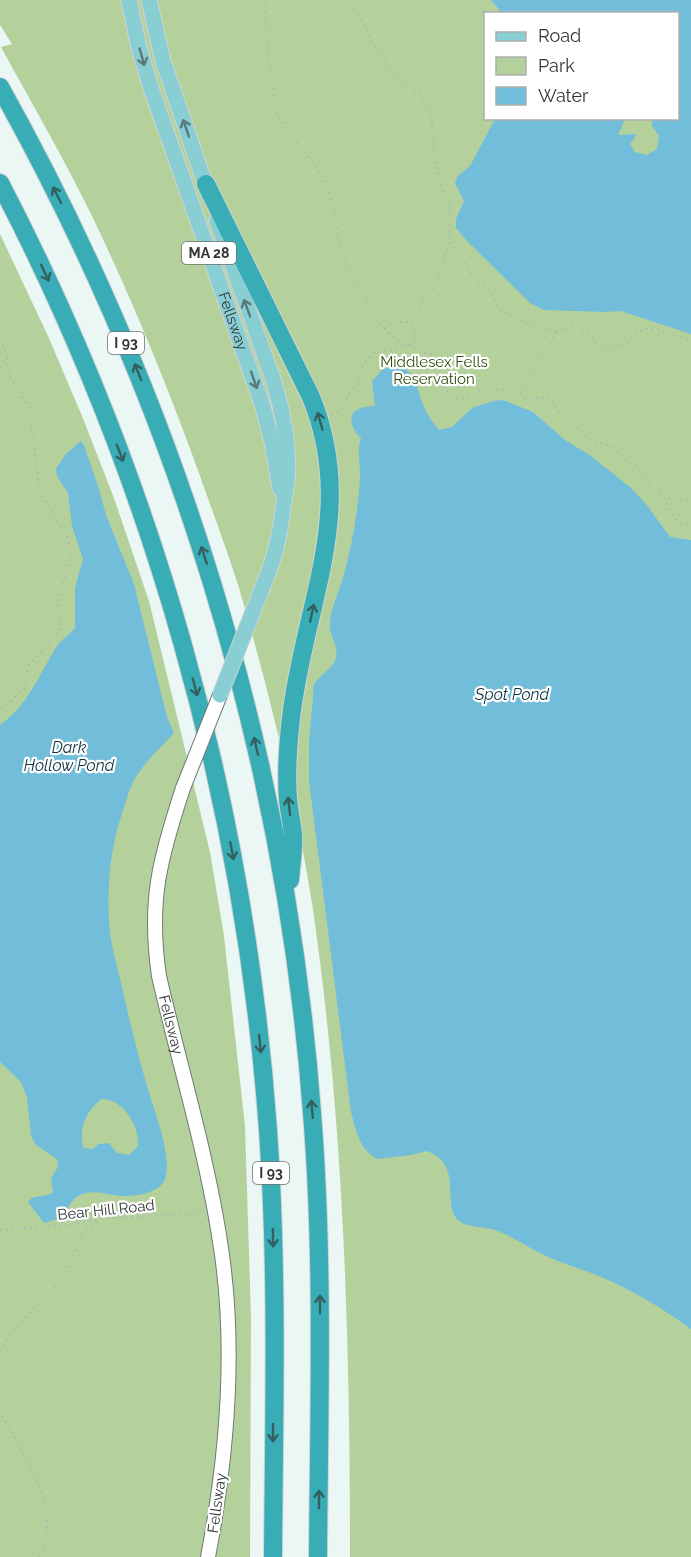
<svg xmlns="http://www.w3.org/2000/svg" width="691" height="1557" font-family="Raleway,sans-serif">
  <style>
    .green { fill: #b5d19b; fill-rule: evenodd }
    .water { fill: #72bdda; fill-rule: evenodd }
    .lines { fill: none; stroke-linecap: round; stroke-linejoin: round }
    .secondary-casing { stroke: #6e7976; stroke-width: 16 }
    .primary-casing { stroke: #d2d3d2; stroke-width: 17 }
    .highway-casing { stroke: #d2d3d2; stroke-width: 20 }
    .path { stroke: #adb6b3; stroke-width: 2; stroke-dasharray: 1.5 4.5; stroke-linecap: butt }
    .secondary { stroke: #fff; stroke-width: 14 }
    .primary { stroke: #88ced3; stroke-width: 15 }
    .highway { stroke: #39adb5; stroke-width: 18 }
    .secondary-bridge-casing { stroke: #6e7976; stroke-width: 16; stroke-linecap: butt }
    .primary-bridge-casing { stroke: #d2d3d2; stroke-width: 17; stroke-linecap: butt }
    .secondary-bridge { stroke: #fff; stroke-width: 14 }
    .primary-bridge { stroke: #88ced3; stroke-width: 15 }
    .oneway { stroke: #587a7c }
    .oneway2 { stroke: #345f61 }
    .labels { text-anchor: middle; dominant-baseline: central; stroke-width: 4.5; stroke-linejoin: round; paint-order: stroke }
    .shield { fill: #fff; stroke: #6f7271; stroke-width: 1.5 }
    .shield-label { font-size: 14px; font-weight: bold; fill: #313534 }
    .street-label { font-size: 15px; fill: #313534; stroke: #fff }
    .park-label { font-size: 15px; fill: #324d0f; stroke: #fff }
    .water-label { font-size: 16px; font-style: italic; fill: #0e323f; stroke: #fff }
  </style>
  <rect width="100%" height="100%" fill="#ebf7f4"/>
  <path class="green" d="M0,0H691V1557H350C350,1338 344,1120 312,903C295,797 269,691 239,588C227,550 213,513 200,476C168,387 132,299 91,214C63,157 31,102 1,47L12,44L0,25ZM486,14H678V118H486Z
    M0,234L48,336L82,416L114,498L149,601L210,852L224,936L245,1126L251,1317L250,1557H0Z"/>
  <path class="water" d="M491,0H691V334L621,311L606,312L544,310L530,303L467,241L456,228V219L464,201L455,183L458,176L470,166L495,119H624L623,124L618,135L637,134L630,144L635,152L647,155L657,149L659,136L652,126V120L641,119L678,118V14L502,13Z
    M393,366C415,366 417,388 423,405C427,414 433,423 439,430L452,427L472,408L493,401L503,400L533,412L565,440L591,456L631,488L646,504L670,537L691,540V1329C665,1310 637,1293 608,1280C587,1270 564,1265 544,1255C527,1247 512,1236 495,1230C484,1226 467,1228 459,1221C440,1204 465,1166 427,1151L411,1155L377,1159C359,1149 356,1130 351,1112L309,781V742L314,685C319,674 334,669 336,657C339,643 328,636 330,622C331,609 339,591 343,578C352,546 358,512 360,479C361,465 356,451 361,438C353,431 345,415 359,409C364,406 370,407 375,406L372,381L383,369Z
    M81,441L84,445L99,489L106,515L134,584L167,717L174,733C162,746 147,760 138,774C131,784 127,797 124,808C111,843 107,883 109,920C110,946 119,971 124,996C132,1032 141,1067 152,1102C158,1121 173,1162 164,1181C157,1195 127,1198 114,1195C87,1190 75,1189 64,1217L44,1223L28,1202C34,1193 45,1199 53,1192L51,1178L58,1167L57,1159L36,1145L31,1136L27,1097L21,1082L0,1062V725C27,706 39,676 55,649C59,642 69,635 75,628V588L83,559L72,526L68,493L57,476L56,469L65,455ZM102,1099C123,1099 140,1126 138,1146L129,1155L117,1153L109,1143L98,1144L93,1149L84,1148C77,1130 87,1109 102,1099Z"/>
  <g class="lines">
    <g class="secondary-casing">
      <g id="secondary">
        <path id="s1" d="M183,788C160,858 148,901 159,976C180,1068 209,1160 222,1255C236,1355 227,1457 208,1557"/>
      </g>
    </g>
    <g class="primary-casing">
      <g id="primary">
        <path id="s2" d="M129,0L139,48L151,88L263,407L272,442L280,489"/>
        <path d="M149,0L163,61L209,195"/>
        <path d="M217,221L273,379C283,412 290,447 287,481C286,490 284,499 283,509C280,534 275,558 265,581"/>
      </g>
    </g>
    <g class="highway-casing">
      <path id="highway" d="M0,87C176,402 285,752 312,1113C324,1261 319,1409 318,1557
        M0,183C153,477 244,800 268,1130C278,1272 274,1415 273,1557
        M206,184L311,397C358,512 304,604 291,718C288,744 286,773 288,799C289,811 292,823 293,835C294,850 291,866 290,880"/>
    </g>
    <path class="path" d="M262,0L265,4L268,57L278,116L325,180L335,211L342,259L350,267L374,316L384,329L397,340L423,353L431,354C429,367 435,369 440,380C458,416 468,389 491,389C500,388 511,392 520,393L525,398H550L556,409L590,440L613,447L622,458L639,469L651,488L672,499L691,502
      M347,0L352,4L367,30L370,39L389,67L402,81L422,96L431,111L435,162L445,197L450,205V240L475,279L492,294L500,310L541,329L558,332L574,325C583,330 592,334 595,344L605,350L629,342L640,331L647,328L660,330L668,335L681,337L691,341
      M385,329L392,322H412
      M0,339L7,356L0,371
      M410,346L415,342L412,322L420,311L423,299L437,284L449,242
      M520,393L536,361L549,351L551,340L558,332
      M331,415L341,410L346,404L348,395L357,384L360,370L369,357L374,352L388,351L406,344
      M661,493L674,517L683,525L691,524
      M0,707L10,702L24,689L28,666L61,630L57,602L72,555L67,537L40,494L29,407L10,377L7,356
      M0,1230L67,1225L99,1219L203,1213
      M0,1351L14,1329L61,1280L83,1234L97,1221
      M0,1411C21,1451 65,1511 39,1557"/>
    <use href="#secondary" class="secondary"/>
    <use href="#primary" class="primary"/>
    <use href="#highway" class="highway"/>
    <g class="secondary-bridge-casing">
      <path id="secondary-bridge" d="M183,788L220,695"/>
    </g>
    <g class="primary-bridge-casing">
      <path id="primary-bridge" d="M220,695L265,581"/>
    </g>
    <use href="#secondary-bridge" class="secondary-bridge"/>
    <use href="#primary-bridge" class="primary-bridge"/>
  </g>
  <defs><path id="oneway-shaft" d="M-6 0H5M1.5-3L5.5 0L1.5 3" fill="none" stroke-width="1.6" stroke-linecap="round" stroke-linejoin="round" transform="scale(1.5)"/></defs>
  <g class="oneway">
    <use href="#oneway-shaft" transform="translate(142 57) rotate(74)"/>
    <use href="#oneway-shaft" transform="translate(186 128) rotate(-109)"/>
    <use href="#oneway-shaft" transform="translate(247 308) rotate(-110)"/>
    <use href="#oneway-shaft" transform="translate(254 380) rotate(71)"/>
  </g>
  <g class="oneway2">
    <use href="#oneway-shaft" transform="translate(57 195) rotate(-117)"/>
    <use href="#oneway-shaft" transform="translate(45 273) rotate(65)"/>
    <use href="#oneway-shaft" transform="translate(138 372) rotate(-112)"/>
    <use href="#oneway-shaft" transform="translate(320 421) rotate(-106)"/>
    <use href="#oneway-shaft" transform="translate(120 453) rotate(69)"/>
    <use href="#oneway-shaft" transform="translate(204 555) rotate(-108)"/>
    <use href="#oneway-shaft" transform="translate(312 613) rotate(-78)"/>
    <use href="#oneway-shaft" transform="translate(195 687) rotate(75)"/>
    <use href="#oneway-shaft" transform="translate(256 746) rotate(-103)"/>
    <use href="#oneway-shaft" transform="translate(289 806) rotate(-97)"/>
    <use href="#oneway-shaft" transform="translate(232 851) rotate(79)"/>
    <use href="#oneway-shaft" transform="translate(260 1044) rotate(84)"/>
    <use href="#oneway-shaft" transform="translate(312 1109) rotate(-95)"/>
    <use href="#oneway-shaft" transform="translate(273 1238) rotate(89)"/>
    <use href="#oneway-shaft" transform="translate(320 1304) rotate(-90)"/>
    <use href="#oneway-shaft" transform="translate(273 1433) rotate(90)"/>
    <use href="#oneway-shaft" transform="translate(319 1499) rotate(-90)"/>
  </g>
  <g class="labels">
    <g class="shield">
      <rect x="182" y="242" width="54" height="22" rx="4.5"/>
      <rect x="108" y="332" width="36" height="22" rx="4.5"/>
      <rect x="253" y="1162" width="36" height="22" rx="4.5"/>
    </g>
    <g class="shield-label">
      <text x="209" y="253">MA 28</text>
      <text x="126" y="343">I 93</text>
      <text x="271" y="1173">I 93</text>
    </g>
    <g class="street-label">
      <text stroke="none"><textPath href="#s2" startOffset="338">Fellsway</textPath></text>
      <text stroke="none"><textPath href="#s1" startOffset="242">Fellsway</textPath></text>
      <text transform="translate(106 1210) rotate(-6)">Bear Hill Road</text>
      <text transform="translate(217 1503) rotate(-82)">Fellsway</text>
    </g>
    <g class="park-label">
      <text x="434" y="362">Middlesex Fells<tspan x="434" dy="17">Reservation</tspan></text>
    </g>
    <g class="water-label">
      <text x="512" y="694">Spot Pond</text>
      <text x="69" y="747">Dark<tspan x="69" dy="18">Hollow Pond</tspan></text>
    </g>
  </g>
  <rect x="484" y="12" width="195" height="108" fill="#ffffff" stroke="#adaeae" stroke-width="1.5"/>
  <rect x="496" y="32" width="30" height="9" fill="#88ced3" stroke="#adaeae" stroke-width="1.5"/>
  <text x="538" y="42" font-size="18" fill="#313534">Road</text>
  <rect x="496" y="57" width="30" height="18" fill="#b5d19b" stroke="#adaeae" stroke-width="1.5"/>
  <text x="538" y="72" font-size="18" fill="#313534">Park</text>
  <rect x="496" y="87" width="30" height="18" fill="#72bdda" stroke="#adaeae" stroke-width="1.5"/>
  <text x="538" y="102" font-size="18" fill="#313534">Water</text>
</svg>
